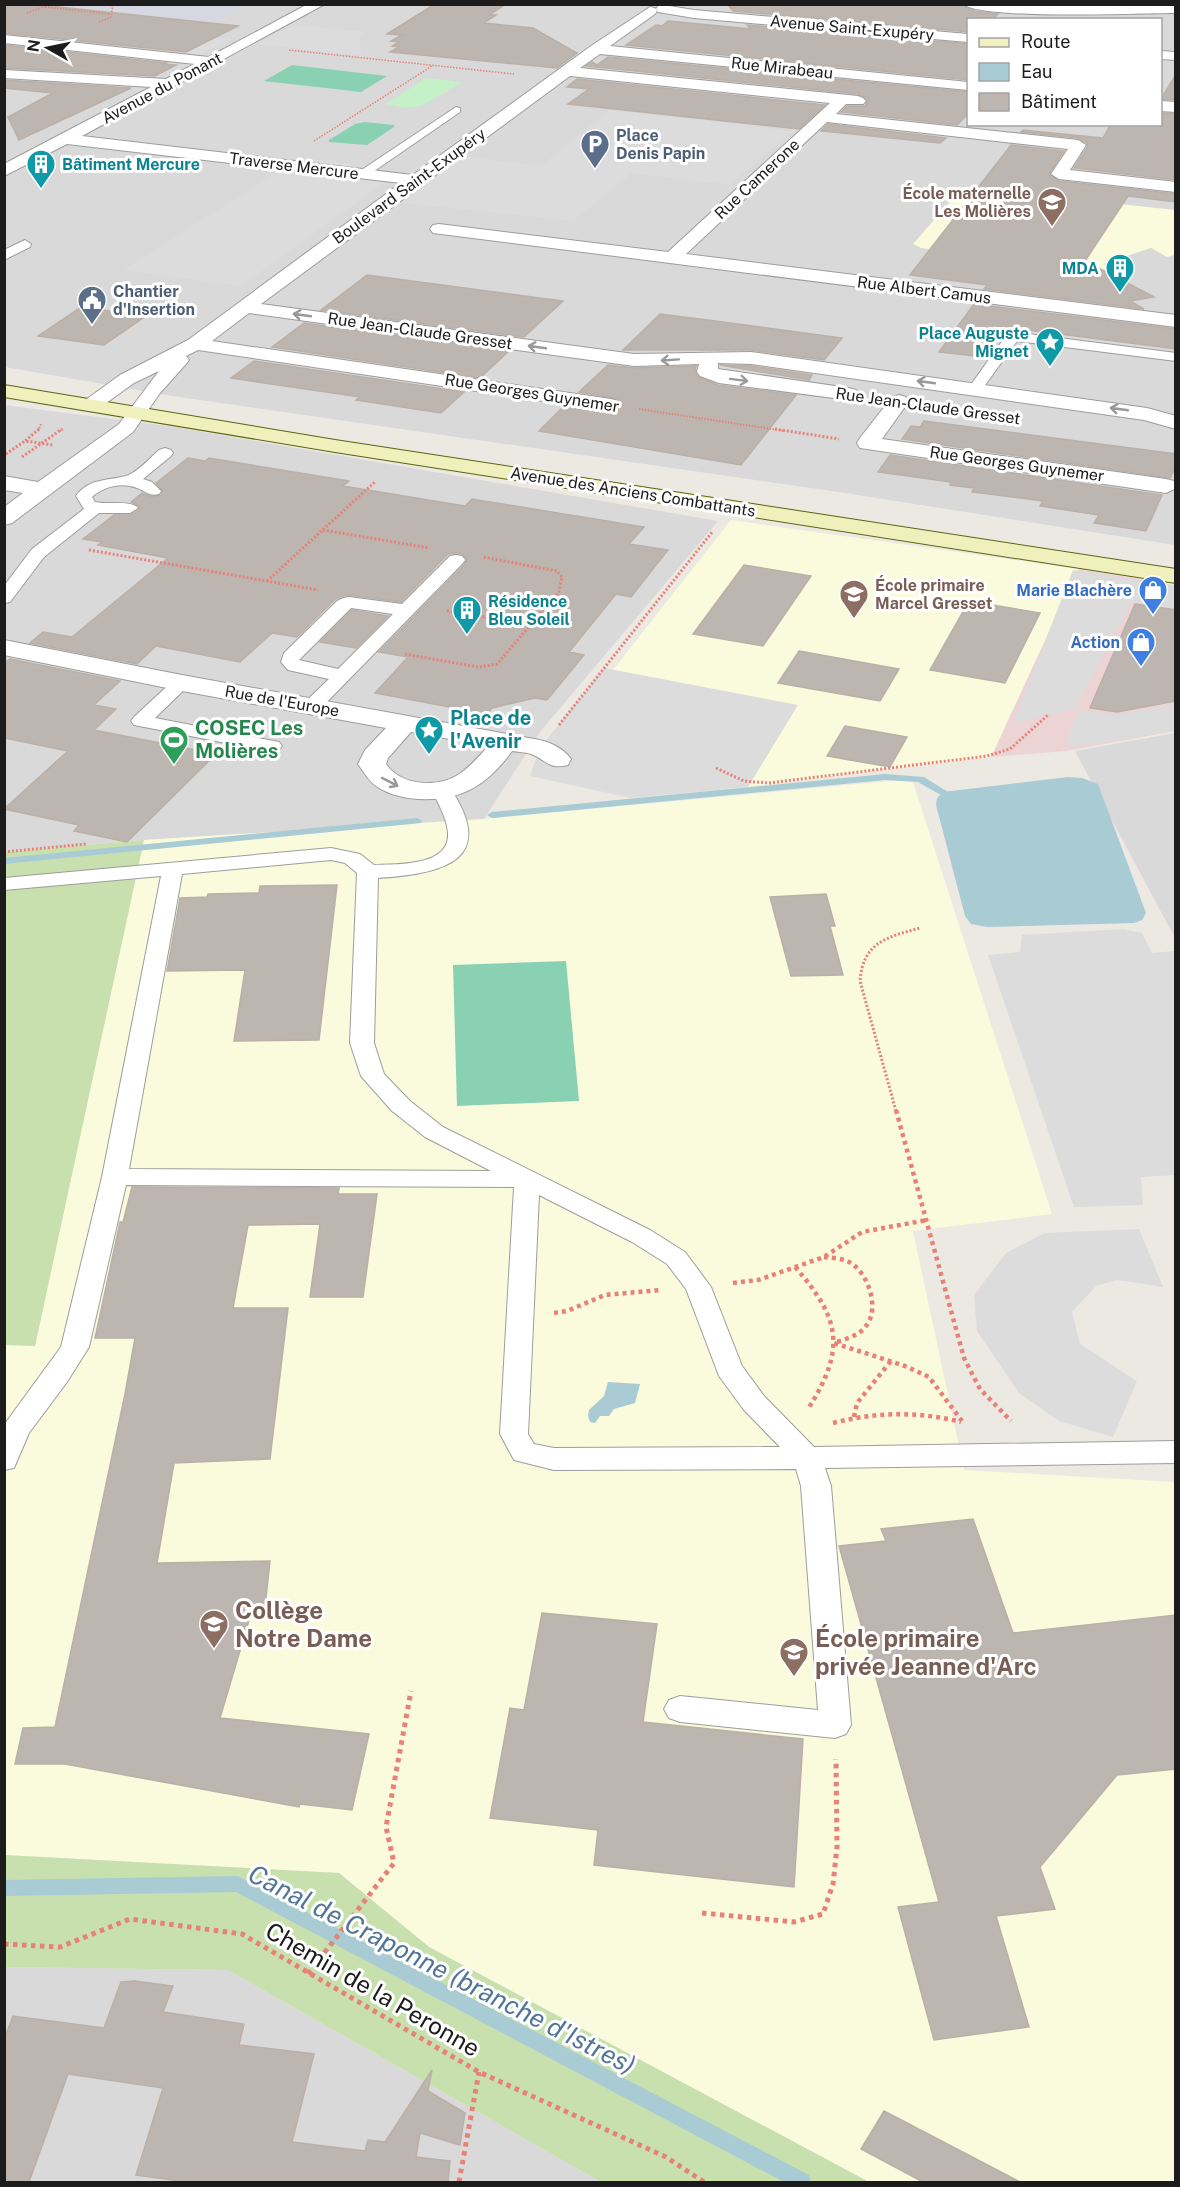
<svg xmlns="http://www.w3.org/2000/svg" width="1180" height="2187" font-family="'Public Sans',sans-serif">
  <style>
    .residential { fill: #dad9d9; fill-rule: evenodd }
    .commercial { fill: #ebd4d3 }
    .education { fill: #fafadd }
    .grass { fill: #c8e0ae }
    .park { fill: #c4f1c7 }
    .pitch { fill: #8ad1b4 }
    .parking { fill: #dcdcdc }
    .plaza { fill: #d7d7e1 }
    .water { fill: #a8cbd4 }
    .lines { fill: none; stroke-linecap: round; stroke-linejoin: round }
    .stream { fill: #a8cbd4; fill-rule: evenodd }
    .building { fill: #bcb5b0; stroke: #bbb0a7; stroke-width: 1.5 }
    .service-casing { stroke: #9d9d9d; stroke-width: 2 }
    .minor-casing { stroke: #9d9d9d; stroke-width: 2 }
    .secondary-casing { stroke: #5c6312; stroke-width: 2 }
    .path-far4 { stroke: #e78278; stroke-width: 1.5; stroke-dasharray: 1.5 1.5; stroke-linecap: butt }
    .path-far3 { stroke: #e78278; stroke-width: 2; stroke-dasharray: 1.5 1.5; stroke-linecap: butt }
    .path-far2 { stroke: #e78278; stroke-width: 3; stroke-dasharray: 2 2; stroke-linecap: butt }
    .path-far1 { stroke: #e78278; stroke-width: 4.5; stroke-dasharray: 4 4; stroke-linecap: butt }
    .path { stroke: #e78278; stroke-width: 5; stroke-dasharray: 4.5 4.5; stroke-linecap: butt }
    .service { fill: #fff; fill-rule: evenodd }
    .minor { fill: #fff; fill-rule: evenodd }
    .secondary { fill: #eff0bc; fill-rule: evenodd }
    .oneway { stroke: #999 }
    .labels { text-anchor: middle; dominant-baseline: central; stroke-width: 6; stroke-linejoin: round; paint-order: stroke }
    .far-street-label { font-size: 16px; fill: #1c1c1c; stroke: #fff }
    .far-service-label { font-size: 16px; font-weight: bold; fill: #4e5e75; stroke: #fff; text-anchor: start }
    .far-culture-label { font-size: 16px; font-weight: bold; fill: #0d838f; stroke: #fff; text-anchor: start }
    .far-education-label { font-size: 16px; font-weight: bold; fill: #785e54; stroke: #fff; text-anchor: end }
    .far-shop-label { font-size: 16px; font-weight: bold; fill: #366cbe; stroke: #fff; text-anchor: end }
    .culture-label { font-size: 20px; font-weight: bold; fill: #0d838f; stroke: #fff; text-anchor: start }
    .leisure-label { font-size: 20px; font-weight: bold; fill: #27864d; stroke: #fff; text-anchor: start }
    .near-education-label { font-size: 24px; font-weight: bold; fill: #785e54; stroke: #fff; text-anchor: start }
    .near-street-label { font-size: 24px; fill: #1c1c1c; stroke: #fff }
    .near-water-label { font-size: 26px; font-style: italic; fill: #527697; stroke: #fff }
  </style>
  <rect width="100%" height="100%" fill="#ece9e3"/>
  <path class="residential" d="M4,5H1175V545L832,491L172,396L5,367ZM968,20H1160V124H968Z
    M4,405L175,427L718,521L540,732L484,819L144,840L5,852Z
    M1175,733V938L1075,751Z
    M5,1967L228,1970L601,2182H5Z"/>
  <path class="commercial" d="M1078,569L1175,585V731L1066,751L991,757Z"/>
  <path class="education" d="M963,187L1175,210V255L1167,257L1151,248L1103,264L1113,269L1099,270L921,248L913,244Z
    M731,520L1078,569L991,757L748,787L797,705L613,670Z
    M912,779L1052,1214L913,1231L964,1470L1175,1482V2182H869L429,1947L339,1873L5,1855L4,1345L35,1346L144,840L484,819Z"/>
  <path class="grass" d="M144,840L35,1346L5,1345V852Z
    M4,1855L339,1873L429,1947L869,2182H601L228,1970L5,1967Z"/>
  <path class="park" d="M426,78L463,82L421,106L406,108L386,104Z"/>
  <path class="pitch" d="M292,65L387,76L361,92L264,81Z
    M364,122L394,125V127L367,145L329,142V140L355,124Z
    M566,961L579,1101L457,1106L453,965Z"/>
  <path class="parking" d="M102,25L232,39L201,54L68,40Z
    M293,25L366,32L360,36L361,55L257,44Z
    M610,110L792,131L730,185L632,173L573,221L395,202L460,156L541,166Z
    M300,158L351,164L337,172L389,179L241,286L123,270Z
    M1073,570L1175,587V609L1132,602L1075,709L1013,723Z
    M604,668L798,705L748,787L631,798L530,776L540,748Z
    M1175,704V731L1071,747L1067,734L1082,710L1116,715Z
    M1123,929L1142,933L1152,953L1175,951V1175L1141,1177L1143,1205L1074,1207L988,955L1020,952L1022,935Z
    M1139,1229L1163,1287L1117,1280L1096,1286L1072,1312L1080,1344L1137,1381L1113,1437L1059,1421L1019,1393L977,1331L974,1295L1006,1253L1045,1233Z"/>
  <path class="plaza" d="M67,4H249V5L213,23L63,6Z"/>
  <path class="water" d="M1068,777L1082,778L1098,784L1146,913L1142,920L1134,923L987,927L971,924L965,916L936,805L937,798L943,792Z
    M608,1382L640,1384L635,1403L614,1409L609,1416H600L595,1423L590,1422L588,1416L589,1410L604,1396Z"/>
  <g class="lines">
    <path class="stream" d="M885,774L924,777L948,792L943,795L939,794L918,782L885,780L492,818L487,815L492,812Z
      M417,818L422,821L421,823L4,864V858Z
      M238,1876L809,2175L811,2182H784L236,1892L4,1896V1880Z"/>
  </g>
  <path class="building" d="M4,4H31L238,26L186,52L4,33Z
    M435,4H506L489,15H496L484,23L533,28L577,53L557,68L390,52L399,47L392,46L399,42L391,41L402,35L387,34Z
    M727,4H961L975,11L998,14L993,20H969V32L733,11Z
    M668,21L751,29L747,25L969,44V80L626,45L656,25L662,26Z
    M4,45L166,63L164,64L176,65L155,76L4,68Z
    M608,57L969,92V113L957,125L841,112L847,106H865L868,99L858,94L586,66L592,62L597,65Z
    M1176,74V100L1161,99Z
    M577,79L825,105L799,129L568,104L589,89L567,87Z
    M4,80L131,88L19,140L8,117L53,93L4,88Z
    M1161,113L1176,114V180L1074,168L1088,146L1087,143L1078,138L1021,132L1023,130L1103,138L1111,124H1161Z
    M828,124L946,138L940,143L821,131Z
    M1011,145L1064,151L1049,174L1059,181L1176,194V202L1128,196L1085,261L1154,297L1130,301L1144,309L984,289L987,285L910,275Z
    M367,275L563,301L524,337L321,310Z
    M974,304L1176,329V349L996,326L975,356L939,352Z
    M81,307L146,316L104,345L38,336Z
    M660,314L700,319L842,338L824,360L751,350H623Z
    M304,323L509,351L480,378L272,347Z
    M254,361L464,392L441,413L356,400L360,397L231,378Z
    M608,365L634,368L696,366L695,371L698,377L718,385L796,395L741,465L539,431L564,406L611,413L620,410L623,405L619,399L579,392Z
    M720,365L751,366L812,375L809,380Z
    M924,421L1176,454V466L1170,478L902,439L911,426L920,427Z
    M890,455L1162,495L1146,531L1094,523L1099,515L1040,506L1043,501L972,492L974,488L950,485L951,482L878,472Z
    M188,458L205,461L209,458L349,481L343,486L465,506L472,499L644,527L629,544L668,550L631,597L616,594L569,652L584,655L547,700L535,698L492,708L487,714L375,693L408,657L379,652L464,565L467,559L462,554L456,553L448,554L401,602L349,595L342,596L335,599L297,637L272,633L240,662L156,646L137,664L30,643L43,632L72,637L168,558L98,545L102,542L83,539L114,515H130L139,510V506L131,502L142,493L152,497L161,495L163,491L156,483Z
    M744,565L811,576L763,646L693,634Z
    M969,601L1040,613L1005,683L930,670Z
    M1135,604L1176,610V701L1117,712L1090,708Z
    M352,610L388,616L356,648L320,642Z
    M799,651L899,669L880,701L778,683Z
    M10,659L120,681L94,705L116,709L94,730L216,754L127,842L74,831L79,825L4,809L68,751L4,738V663Z
    M845,726L907,737L890,767L827,756Z
    M337,885L319,1040L234,1041L245,970L167,971L180,898L207,897L208,894L259,893L260,886Z
    M826,894L835,926H830L843,975L791,976L770,897Z
    M132,1187L339,1188L338,1194H377L363,1297H310L320,1224L248,1225L233,1308H288L270,1459L174,1463L157,1563L270,1561L265,1607H253L220,1718L369,1734L352,1810L300,1804L299,1807L65,1764H15L23,1728L55,1727L125,1394L135,1338H95L120,1222H123Z
    M973,1519L1013,1633L1176,1615V1769L1117,1775L1040,1867L1055,1909L996,1916L1029,2027L934,2040L898,1907L939,1902L839,1546L886,1541L881,1529Z
    M542,1613L657,1624L643,1722L803,1739L794,1887L594,1865L598,1830L490,1818L510,1708L524,1710Z
    M135,1981L173,1986L163,2012L244,2024L239,2045L314,2054L292,2142L365,2151L368,2140L385,2142L432,2070L428,2091L465,2113L460,2145L420,2133L416,2157L450,2161L448,2182H188L136,2175L163,2088L68,2074L29,2182H4V2039L13,2016L104,2028L121,1982Z
    M884,2111L1020,2182H923L861,2149Z"/>
  <g class="lines">
    <g class="service-casing">
      <path id="service" d="M456,107L460,108V112L367,176L363,177L357,173Z
        M25,240L31,244L30,247L4,260V250Z
        M1013,332L1176,353V361L1017,341L980,392H970L968,389L970,386L1008,333Z
        M165,448L171,450L173,453L171,456L143,479L152,482L161,491L159,494C149,497 146,491 137,488C123,482 104,486 92,497L95,502C107,505 131,500 138,508L130,513H99L44,557L10,602L4,603V586L32,549L84,509L76,496C89,478 107,481 126,476C137,473 151,457 159,450Z
        M456,555L462,556L465,560L462,564L319,710H305L303,706L305,702L329,679L288,670L281,662L284,653L337,601L343,598L349,597L402,604L450,556ZM351,608L393,614L338,669L299,660Z
        M182,677L189,679L191,683L155,718L279,742L282,746L279,750L272,752L134,725L131,721L134,717L175,679Z
        M441,783L448,785C500,860 444,874 378,878L374,1043L384,1074L410,1101L443,1127L650,1230L685,1252L711,1287L742,1366L764,1396L814,1447L1176,1441V1463L825,1468L831,1486L851,1725L846,1734L835,1738L680,1722L669,1718L664,1709L669,1700L680,1696L818,1710L801,1486L796,1469L554,1470L514,1460L500,1434L514,1187L126,1185L89,1347L67,1382L29,1433L14,1468L4,1470V1425L61,1347L102,1177L161,876L4,890V878L331,848L360,854L374,865C396,864 450,867 448,833C447,818 438,803 431,789L434,785ZM331,860L345,863L357,873L350,1043L361,1076L392,1111L425,1137L491,1171L129,1169L182,874ZM539,1195L632,1242L667,1264L686,1289L719,1376L744,1410L780,1447L554,1448L534,1444L528,1434Z"/>
    </g>
    <g class="minor-casing">
      <path id="minor" d="M308,4H325L82,136L413,175L591,46L650,7L655,8L657,11L655,14L610,46L968,82V90L600,54L580,68L858,96L863,98L866,101L863,104H846L836,114L1078,140L1086,145L1070,170L1176,182V192L1059,179L1051,174L1068,149L827,122L686,254L1176,315V327L433,233L430,229L433,225L439,224L668,252L830,103L570,76L261,304L634,354L751,352L1147,408L1176,416V429L1144,420L751,364L718,363V369L849,388L856,390L859,394L856,398L849,400L719,383L700,376L697,372L699,364L634,366L249,313L212,341L611,399L618,401L621,405L618,409L611,411L198,350L186,356L189,360L186,364L160,393L133,432L12,523L4,525V507L23,493L4,490V476L38,482L119,424L159,371L134,383L98,409L91,411L84,409L81,405L84,401L120,375L188,340L401,183L67,144L4,176V164L151,87L4,78V70L166,79L195,64L4,43V35L209,57Z
        M963,4L1176,5V13C1141,13 982,20 963,4Z
        M663,5L694,10L968,34V42L694,18L658,12L656,9L658,6Z
        M1160,51L1176,52V60L1160,59Z
        M1160,101L1176,102V112L1160,111Z
        M899,395L906,397L909,401L882,439L1166,479L1174,481L1176,488L1166,493L860,448L857,443L860,438L892,397Z
        M4,640L182,675L540,740C552,743 564,749 571,759L568,765C548,770 547,760 531,754C525,752 518,752 512,751C502,765 490,778 475,787C449,803 402,804 376,786C368,780 364,772 358,764L365,750L386,728L182,691L4,655ZM411,732L488,746C478,758 468,769 456,776C435,788 400,785 386,764L388,758Z"/>
    </g>
    <g class="secondary-casing">
      <path id="secondary" d="M4,385L335,440L1176,569V583L335,452L4,397Z"/>
    </g>
    <path class="path-far4" d="M101,4L113,6
      M45,7L111,14
      M27,13L51,4
      M99,22L111,17L113,4
      M289,50L514,74
      M314,141L432,66"/>
    <path class="path-far3" d="M639,409L785,431
      M38,431L41,424
      M60,431L63,429"/>
    <path class="path-far2" d="M39,429L25,441L53,445
      M775,429L839,439
      M6,454L25,441
      M22,457L62,429
      M323,530L429,548
      M89,550L318,590
      M267,581L376,481
      M447,611L530,625
      M405,654L478,667L497,664L559,592L562,577L557,571L483,557
      M559,725L713,531
      M716,768L744,781L769,783L987,756L1010,749L1049,714
      M4,852L86,844
      M896,1111L860,981C863,942 887,937 920,928"/>
    <path class="path-far1" d="M896,1110L964,1358L980,1389L1011,1421
      M824,1257C831,1258 840,1258 847,1261C867,1269 881,1308 866,1326C859,1336 845,1339 834,1343L905,1366L929,1377L962,1421
      M795,1267C841,1319 846,1349 808,1409
      M733,1283L758,1280L824,1257L862,1232L927,1220
      M554,1313L567,1311L605,1295L660,1290
      M854,1417L857,1403L891,1361
      M833,1423C876,1412 918,1411 961,1422"/>
    <path class="path" d="M702,1913L794,1922L823,1914L833,1884L837,1847L836,1759
      M4,1944L60,1947L130,1919L242,1934L479,2072L666,2157L704,2182
      M308,1974L394,1863L386,1827L411,1691
      M459,2182L479,2072"/>
    <use href="#service" class="service"/>
    <use href="#minor" class="minor"/>
    <use href="#secondary" class="secondary"/>
  </g>
  <defs><path id="oneway-shaft" d="M-6 0H5M1.5-3L5.5 0L1.5 3" fill="none" stroke-width="1.6" stroke-linecap="round" stroke-linejoin="round" transform="scale(1.5)"/></defs>
  <g class="oneway">
    <use href="#oneway-shaft" transform="translate(302 315) rotate(-172)"/>
    <use href="#oneway-shaft" transform="translate(537 347) rotate(-172)"/>
    <use href="#oneway-shaft" transform="translate(670 360) rotate(176)"/>
    <use href="#oneway-shaft" transform="translate(739 380) rotate(7)"/>
    <use href="#oneway-shaft" transform="translate(926 382) rotate(-172)"/>
    <use href="#oneway-shaft" transform="translate(1119 409) rotate(-172)"/>
    <use href="#oneway-shaft" transform="translate(390 782) rotate(27)"/>
  </g>
  <defs>
    <g id="parking-pin" transform="scale(1.5)"><path d="M0 17L-7.5 6A9.5 9.5 0 1 1 7.5 6Z" fill="#5c6f8a" stroke="#fff"/><path d="M-3.5-5.5H1a3.5 3.5 0 0 1 0 7H-1V5.5H-3.5ZM-1-3.4V-.6H.8a1.4 1.4 0 0 0 0-2.8Z" fill="#fff"/></g>
    <g id="building-pin" transform="scale(1.5)"><path d="M0 17L-7.5 6A9.5 9.5 0 1 1 7.5 6Z" fill="#0f9aa8" stroke="#fff"/><path d="M-4-6H4V6H1V3H-1V6H-4ZM-2.5-4.3h1.7v1.8h-1.7ZM.8-4.3h1.7v1.8H.8ZM-2.5-1h1.7V.8h-1.7ZM.8-1h1.7V.8H.8Z" fill="#fff"/></g>
    <g id="school-pin" transform="scale(1.5)"><path d="M0 17L-7.5 6A9.5 9.5 0 1 1 7.5 6Z" fill="#8d6e63" stroke="#fff"/><path d="M0-5L7-2L0 1L-7-2ZM-4 1L0 2.5L4 1V4Q0 6-4 4Z" fill="#fff"/></g>
    <g id="civic-pin" transform="scale(1.5)"><path d="M0 17L-7.5 6A9.5 9.5 0 1 1 7.5 6Z" fill="#5c6f8a" stroke="#fff"/><path d="M-.6-6.5H3V-4.5H.6V-3L4-1V1h2V6H-6V1h2V-1L-.6-3ZM-1.2 2.5V6h2.4V2.5Z" fill="#fff"/></g>
    <g id="sight-pin" transform="scale(1.5)"><path d="M0 17L-7.5 6A9.5 9.5 0 1 1 7.5 6Z" fill="#0f9aa8" stroke="#fff"/><path d="M0-6L1.8-2.2L6-1.7L2.9 1.2L3.7 5.4L0 3.3L-3.7 5.4L-2.9 1.2L-6-1.7L-1.8-2.2Z" fill="#fff"/></g>
    <g id="shop-pin" transform="scale(1.5)"><path d="M0 17L-7.5 6A9.5 9.5 0 1 1 7.5 6Z" fill="#3f7fe0" stroke="#fff"/><path d="M-5-2.5h2.3a2.7 3.5 0 0 1 5.4 0H5L5.5 6h-11ZM-1.5-2.5h3a1.5 2.3 0 0 0-3 0Z" fill="#fff"/></g>
    <g id="stadium-pin" transform="scale(1.5)"><path d="M0 17L-7.5 6A9.5 9.5 0 1 1 7.5 6Z" fill="#2e9e5b" stroke="#fff"/><path d="M0-5a6.5 5 0 1 0 0 10a6.5 5 0 1 0 0-10ZM-3.5-1.8h7v3.6h-7Z" fill="#fff"/></g>
  </defs>
  <g fill-rule="evenodd">
    <use href="#parking-pin" x="595" y="144"/>
    <use href="#building-pin" x="41" y="164"/>
    <use href="#school-pin" x="1052" y="202"/>
    <use href="#building-pin" x="1120" y="268"/>
    <use href="#civic-pin" x="92" y="300"/>
    <use href="#sight-pin" x="1050" y="342"/>
    <use href="#shop-pin" x="1153" y="590"/>
    <use href="#school-pin" x="854" y="594"/>
    <use href="#building-pin" x="467" y="610"/>
    <use href="#shop-pin" x="1141" y="642"/>
    <use href="#sight-pin" x="429" y="730"/>
    <use href="#stadium-pin" x="174" y="740"/>
    <use href="#school-pin" x="214" y="1624"/>
    <use href="#school-pin" x="794" y="1652"/>
  </g>
  <g class="labels">
    <g class="far-street-label">
      <text transform="translate(852 28) rotate(5)">Avenue Saint-Exupéry</text>
      <text transform="translate(782 68) rotate(6)">Rue Mirabeau</text>
      <text transform="translate(162 88) rotate(-28)">Avenue du Ponant</text>
      <text transform="translate(294 166) rotate(7)">Traverse Mercure</text>
      <text transform="translate(757 179) rotate(-43)">Rue Camerone</text>
      <text transform="translate(409 186) rotate(-36)">Boulevard Saint-Exupéry</text>
      <text transform="translate(924 290) rotate(7)">Rue Albert Camus</text>
      <text transform="translate(420 331) rotate(8)">Rue Jean-Claude Gresset</text>
      <text transform="translate(532 393) rotate(9)">Rue Georges Guynemer</text>
      <text transform="translate(928 406) rotate(8)">Rue Jean-Claude Gresset</text>
      <text transform="translate(1017 464) rotate(8)">Rue Georges Guynemer</text>
      <text transform="translate(633 492) rotate(9)">Avenue des Anciens Combattants</text>
      <text transform="translate(282 701) rotate(10)">Rue de l'Europe</text>
    </g>
    <g class="far-service-label">
      <text x="616" y="135">Place<tspan x="616" dy="18">Denis Papin</tspan></text>
      <text x="113" y="291">Chantier<tspan x="113" dy="18">d'Insertion</tspan></text>
    </g>
    <g class="far-culture-label">
      <text x="62" y="164">Bâtiment Mercure</text>
      <text x="1099" y="268" text-anchor="end">MDA</text>
      <text x="1029" y="333" text-anchor="end">Place Auguste<tspan x="1029" dy="18">Mignet</tspan></text>
      <text x="488" y="601">Résidence<tspan x="488" dy="18">Bleu Soleil</tspan></text>
    </g>
    <g class="far-education-label">
      <text x="1031" y="193">École maternelle<tspan x="1031" dy="18">Les Molières</tspan></text>
      <text x="875" y="585" text-anchor="start">École primaire<tspan x="875" dy="18">Marcel Gresset</tspan></text>
    </g>
    <g class="far-shop-label">
      <text x="1132" y="590">Marie Blachère</text>
      <text x="1120" y="642">Action</text>
    </g>
    <g class="culture-label">
      <text x="450" y="718">Place de<tspan x="450" dy="23">l'Avenir</tspan></text>
    </g>
    <g class="leisure-label">
      <text x="195" y="728">COSEC Les<tspan x="195" dy="23">Molières</tspan></text>
    </g>
    <g class="near-education-label">
      <text x="235" y="1610">Collège<tspan x="235" dy="28">Notre Dame</tspan></text>
      <text x="815" y="1638">École primaire<tspan x="815" dy="28">privée Jeanne d'Arc</tspan></text>
    </g>
    <g class="near-street-label">
      <text transform="translate(373 1989) rotate(30)">Chemin de la Peronne</text>
    </g>
    <g class="near-water-label">
      <text transform="translate(442 1969) rotate(27)">Canal de Craponne (branche d'Istres)</text>
    </g>
  </g>
  <rect width="1180" height="2187" fill="none" stroke="#1c1c1c" stroke-width="12"/>
  <rect x="967" y="18" width="195" height="108" fill="#ffffff" stroke="#a4a4a4" stroke-width="1.5"/>
  <rect x="979" y="38" width="30" height="9" fill="#eff0bc" stroke="#a4a4a4" stroke-width="1.5"/>
  <text x="1021" y="48" font-size="18" fill="#1c1c1c">Route</text>
  <rect x="979" y="63" width="30" height="18" fill="#a8cbd4" stroke="#a4a4a4" stroke-width="1.5"/>
  <text x="1021" y="78" font-size="18" fill="#1c1c1c">Eau</text>
  <rect x="979" y="93" width="30" height="18" fill="#bcb5b0" stroke="#a4a4a4" stroke-width="1.5"/>
  <text x="1021" y="108" font-size="18" fill="#1c1c1c">Bâtiment</text>
  <g transform="translate(48 48) rotate(279)" stroke="#ffffff" stroke-width="4.5" paint-order="stroke">
  <path d="M0-4.5L10 22L0 15L-10 22Z" fill="#1c1c1c"/>
  <text y="-9" font-size="16" font-weight="bold" text-anchor="middle" fill="#1c1c1c">N</text>
  </g>
</svg>
